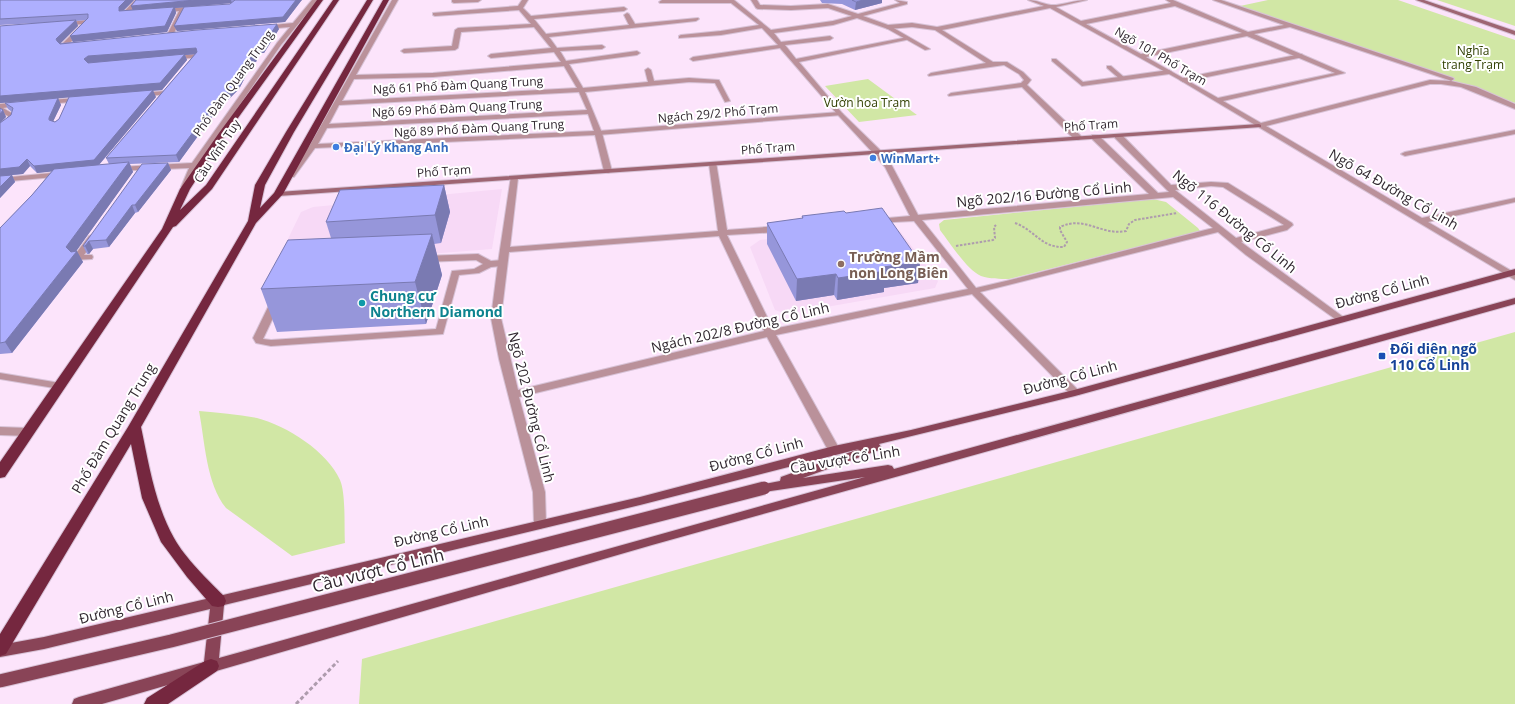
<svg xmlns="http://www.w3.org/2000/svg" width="1515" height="704" font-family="'Open Sans',sans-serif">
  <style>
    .built { fill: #f7d9f6 }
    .green { fill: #d1e7a5 }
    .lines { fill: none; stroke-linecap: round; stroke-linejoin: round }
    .lane-casing { stroke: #d7c2d6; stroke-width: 2 }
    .street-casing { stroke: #d7c2d6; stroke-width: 2 }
    .secondary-casing { stroke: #d7c2d6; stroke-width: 2 }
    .primary-casing { stroke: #d7c2d6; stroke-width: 2 }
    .highway-casing { stroke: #d7c2d6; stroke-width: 2 }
    .path-far1 { stroke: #ae9cad; stroke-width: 2; stroke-dasharray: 2.5 1.5; stroke-linecap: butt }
    .path { stroke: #ae9cad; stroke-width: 3; stroke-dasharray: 4 2.5; stroke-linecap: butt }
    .lane { fill: #ba919a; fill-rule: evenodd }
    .street { fill: #ba919a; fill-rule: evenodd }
    .secondary { fill: #9e6572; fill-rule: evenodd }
    .primary { fill: #894457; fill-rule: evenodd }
    .highway { fill: #75273f; fill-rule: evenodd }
    .primary-bridge-casing { stroke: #d7c2d6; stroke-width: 15; stroke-linecap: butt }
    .primary-bridge { stroke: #894457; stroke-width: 13 }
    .wall { fill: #9696da; fill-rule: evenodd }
    .shaded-wall { fill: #7a7ab2 }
    .building { fill: #aeaffe; stroke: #7a7ab2 }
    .shop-dot { fill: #3f7fe0; stroke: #fff; stroke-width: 1.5 }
    .education-dot { fill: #8d6e63; stroke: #fff; stroke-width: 1.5 }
    .culture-dot { fill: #0f9aa8; stroke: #fff; stroke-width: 1.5 }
    .transit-dot { fill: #1a4fb4; stroke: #fff; stroke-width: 1.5 }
    .labels { text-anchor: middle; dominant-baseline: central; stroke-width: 4; stroke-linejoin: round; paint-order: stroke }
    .far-park-label { font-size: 12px; fill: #303f00; stroke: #fff }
    .far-street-label { font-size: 12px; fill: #312830; stroke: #fff }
    .far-shop-label { font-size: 12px; font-weight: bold; fill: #366cbe; stroke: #fff; text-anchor: start }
    .street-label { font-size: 14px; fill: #312830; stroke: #fff }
    .education-label { font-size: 14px; font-weight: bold; fill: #785e54; stroke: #fff; text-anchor: start }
    .culture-label { font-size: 14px; font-weight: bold; fill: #0d838f; stroke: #fff; text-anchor: start }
    .transit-label { font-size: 14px; font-weight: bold; fill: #164399; stroke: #fff; text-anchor: start }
    .near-street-label { font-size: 17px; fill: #312830; stroke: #fff }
  </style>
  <rect width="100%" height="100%" fill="#fce4fb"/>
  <path class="built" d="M502,189L492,249L275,266L301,212L313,207Z
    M887,228L900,231L938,281L935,288L786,314L775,310L750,247L760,240Z"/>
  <path class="green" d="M1268,0H1398L1515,40V103L1240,6Z
    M1437,0H1515V26Z
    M868,79L917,115L859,122L825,86Z
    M1153,199L1166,202L1198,228L1200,231L1009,279C1000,279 990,279 981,276C967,270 950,243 940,230L939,224L944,220Z
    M1515,332V704H359L362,659Z
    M199,411C218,413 238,414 257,418C287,426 327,451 340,480C346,493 344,528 345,543L292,556L226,508C206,483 205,442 199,411Z"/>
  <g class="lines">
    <g class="lane-casing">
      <path id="lane" d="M886,26H890L930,49L925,50L886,28Z
        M1301,54L1303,55V57L1183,82L1180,80L1183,78Z
        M1052,59H1056L1083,82L1169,70L1172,72L1169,74L1082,86L1052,61Z
        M840,112L843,114L842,115L598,135L594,133L598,131Z
        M478,254L491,261L502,260L506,263L502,266L491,267L479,273L459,275L443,334L271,346L256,343L253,338L271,301L276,298L281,301L263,339L271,340L436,329L452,271L474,269L483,264L476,260L424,262L420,259L424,256Z"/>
    </g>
    <g class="street-casing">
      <path id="street" d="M135,0H141L129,13H134V15L122,16V14Z
        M312,0H318L281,45L198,165L188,189H185L181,187L189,168L115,171V167H118L192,163L277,43L290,27L265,29L262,27L263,26L293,23Z
        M392,0H398L356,75L433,73L561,62L554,52L491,58L488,56L491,54L551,48L534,27L461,32L458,48L455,50L404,53L401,51L404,49L452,46L455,30L458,28L531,24L519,10L435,16L433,15V13L518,6L522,0H528L523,8L531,16L624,7L627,9L624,11L534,19L546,34L629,25L624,15L627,13L629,14L635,24L698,18L699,19L696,21L549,37L557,48L602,45L605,47L602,49L560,51L566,61L637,51L640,53L637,55L569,64L583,88L648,82L645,70L648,68L651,70L654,81L689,78L719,80L730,101L725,102L715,83L689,82L585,92L602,133L612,171L608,173L604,171L595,135L315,148L294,177H288L287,175L310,145ZM564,66L577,88L342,101L354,79L433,77ZM579,92L587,110L329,124L339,105ZM588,114L594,131L318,144L327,128Z
        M452,0H481L478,2L454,3L452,2Z
        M662,0H734L771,30L833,21L852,16L828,8L791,10L758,9L756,8L751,0H757L760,5L791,6L828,4L858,14L900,3L895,0L907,2V4L863,16L888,25L912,23L937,27L1044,6L1028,0C1037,0 1043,4 1051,5C1060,6 1075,0 1087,0L1056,7L1081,21L1171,3L1166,0H1173L1248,32L1284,25L1213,0H1221L1453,78L1454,79L1451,81L1476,87L1515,104V109L1461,87L1441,84H1430L1266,126L1422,218L1515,198V202L1428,222L1515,273V280L1178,79L1050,8L942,30L993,62H1007L1023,72L1031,80L1027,85L1081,136L1082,138L1078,140H1075L1022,87L949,96L948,95L951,93L1021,83L1024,80L1019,74L1004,65L929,76L928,75L931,73L986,63L935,30L912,27L888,29L857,18L833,25L774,33L781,42L830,36L833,38L830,40L785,45L796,59L908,37V39L906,40L799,62L842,113L880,150L891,164L918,215L1149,194L1092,139V135H1098L1158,193L1169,192L1115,138V134H1121L1171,185L1211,182L1228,183L1292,223L1293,225L1287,230L1241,242L1346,319L1341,322L1338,321L1246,255L1218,232L980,292L1079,391L1080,393L1079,395H1071L972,294L776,335L840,450L838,453H830L828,450L767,337L519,397L545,492L546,524L544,527L540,529L536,527L534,524L533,492L499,359L491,318L498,263L511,176H517L518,178L510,247L718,231L709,164L713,162H716L727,230L779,226L783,229L779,232L727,235L773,329L968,289L914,221L874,223L873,221L874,219H877L910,216L885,167L874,154L838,115L780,48L693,61L690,59L693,57L778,45L762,28L721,35L679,38V36L681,35L721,31L759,25L731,3H660L659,2ZM1175,6L1242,33L1141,54L1086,24ZM1290,27L1449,80L1451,81L1430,80L1261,123L1223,101L1345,73L1254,34ZM1247,36L1335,73L1218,98L1146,57ZM1211,186L1223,187L1284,225L1236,238L1175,190ZM1173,197L1213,228L1006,281L976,288L922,220ZM719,236L764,331L518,390L501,318L509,252Z
        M183,7L186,9L173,35L168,36L167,35L179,11L162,13L159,11L162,9Z
        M87,20L89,21V23L69,44H74V46L61,47V45L82,24L64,26L62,25V23Z
        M196,54L198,55V57L174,60L171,58L174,56Z
        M1107,66H1111L1125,78V80H1121L1107,68Z
        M165,91L168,93L167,94L141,97L138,95L141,93Z
        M81,98L84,100L83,101L47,104L44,102L47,100Z
        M19,102L22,104L21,105L3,108L15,115L13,121L0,131V125L8,119V116L0,112V104Z
        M1515,130V134L1405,156L1401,154L1405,152Z
        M62,172H65V176L0,182V178Z
        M92,235L96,238L84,255H92L93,257L92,259L74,260L73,258L74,256L89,236Z
        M0,373L60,383L65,386L60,389L0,379Z
        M0,427L28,428L32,429L34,432L32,435L28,436L0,435Z"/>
    </g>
    <g class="secondary-casing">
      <path id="secondary" d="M1416,0H1424L1515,31V35Z
        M1259,124L1261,125V127L278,196L274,194L278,192Z"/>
    </g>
    <g class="primary-casing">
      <path id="primary" d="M1515,269V275L1075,396L879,444L881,447L879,450L803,478L888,465L892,466L894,469L1515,298V304L652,545L102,704H72L74,699L79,697L204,662L210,609L44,649L0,657V645L44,637L640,497L834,446L911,430L1074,390ZM859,449L781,477L780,481L760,485L758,488L760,491L764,492L865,477L219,658L224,605L640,505Z"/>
    </g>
    <g class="highway-casing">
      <path id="highway" d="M317,0H323L225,136L190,189L180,210L206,185L333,0H339L212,189L176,226L173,227L5,477L0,478V462L162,229L180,189L219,133Z
        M367,0H373L294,132L265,185L260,208L274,193L383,0H389L283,194L256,223L141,427C149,465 155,504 174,538C185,558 208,580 224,596L226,601L224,606L218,607L212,606L187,577L161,542L142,498L131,444L6,654L0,656V634L128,427L248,221L255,185L286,132Z
        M211,659L217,661L219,666L217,671L168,704H144L147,698L205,661Z"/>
    </g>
    <path class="path-far1" d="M1015,223C1035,230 1041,248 1064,247L1067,242L1060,230V227C1085,215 1101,236 1126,231L1129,224L1135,220L1177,213
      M956,246L993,240L995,238L994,227L996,225"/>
    <path class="path" d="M296,704L338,661"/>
    <use href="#lane" class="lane"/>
    <use href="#street" class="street"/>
    <use href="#secondary" class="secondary"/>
    <use href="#primary" class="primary"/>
    <use href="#highway" class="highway"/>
    <g class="primary-bridge-casing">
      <path id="primary-bridge" d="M0,681L171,641L764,488"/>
    </g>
    <use href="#primary-bridge" class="primary-bridge"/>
  </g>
  <path class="wall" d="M0,0H134L123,11L132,10L136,0H302L301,1L285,22L177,31L174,26L230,4L232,3L175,8L176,13L167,32L73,42L70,36L86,20L76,21L78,26L60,43L279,29L264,53H260L256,62H253L239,89L214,114L179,162L130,164L133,172L76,251L83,262L12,353L0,354V228L32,195L52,171L37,173L30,166L23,174L12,175L15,182L0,198V108L3,110L6,117L1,122L11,115L12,112L8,109L5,103L58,98L61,105L53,121L55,122L59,119L69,97L0,103V26L37,23L0,25ZM195,54L106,158L109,164L99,165L156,97L122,93L162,90L187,60L185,55ZM134,59L90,63H91Z
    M820,0H882V3L855,10L842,4L822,3Z
    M168,163L171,170L138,212L135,213L109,247L93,249L89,254H87L83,246Z
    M444,185L450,212L441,243L434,244L442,275L426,324L277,332L261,289L331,238L326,222Z
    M846,213L920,262L918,283L884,288V292L837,300L834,295L796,301L767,244V223L802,219V216Z"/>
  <path class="shaded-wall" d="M126,0H134L121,13L119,11V7Z
    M195,0H231L232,3L175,8L176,13L167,32L73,42L70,36L133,11L131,6Z
    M296,0H302L301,1L285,22L177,31L174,26Z
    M863,0H882V3L855,10L856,2Z
    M76,20L78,26L59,45L56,39Z
    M277,24L279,29L264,53H260L256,62H253L239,89L214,114L179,162L176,155L251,56Z
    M196,48L198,54L185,55L187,60L162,90L0,103V96L185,55L91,63L87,66L84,59L88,56Z
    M153,90L156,97L97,167L37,173L34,166Z
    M58,98L61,105L52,124L49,118Z
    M3,110L6,117L0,123V114Z
    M27,159L30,166L23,174L12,175L15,182L0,198V169Z
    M129,162L133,172L72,257L66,247Z
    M168,163L171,170L138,212L135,205Z
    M444,185L450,212L441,243L435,215Z
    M132,205L135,213L109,247L106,240Z
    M432,234L442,275L426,324L415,282Z
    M89,241L93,249L89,254L85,246Z
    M77,251L83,262L12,353L5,342Z
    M920,262L918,283L884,288V292L837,300L838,278L883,267Z
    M836,274L834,295L796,301L797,279Z"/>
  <path class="building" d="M0,0H126L119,7V11L174,7L165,26L70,36L88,18V14L0,19Z
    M136,0H195L131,6Z
    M235,0H296L283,17L174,26L184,7L230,4Z
    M852,0H863L856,2Z
    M76,20L56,39L57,41L60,44L197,30L277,24L262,47H258L254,56H251L237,83L211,108L176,155L106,158L197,52L196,48L88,56L84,59L88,63L185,54L160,83L0,96V26Z
    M153,90L94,160L34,166L27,159L19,167L0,169V123L11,115L13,108L5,103L58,98L49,118V120L55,122L59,119L69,97Z
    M0,108L3,110L0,114Z
    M129,162L66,247L71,252L77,251L5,342L0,343V228L32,195L54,169Z
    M168,163L135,205H132L106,240L89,241L85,246H83L142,164Z
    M12,175L0,187V176Z
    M444,185L435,215L326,222L340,190Z
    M882,208L920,262L883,267L886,271L838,278L836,274L797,279L767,223L803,218L802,216L844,211L846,213Z
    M432,234L415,282L261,289L288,240Z"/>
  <g class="shop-dot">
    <circle cx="336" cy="147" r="4"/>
    <circle cx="873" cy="158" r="4"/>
  </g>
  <circle class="education-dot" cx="841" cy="264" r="4"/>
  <circle class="culture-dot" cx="362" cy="303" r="4"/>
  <rect class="transit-dot" x="1378" y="352" width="8" height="8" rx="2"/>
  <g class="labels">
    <g class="far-park-label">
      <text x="1473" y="50">Nghĩa<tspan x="1473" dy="14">trang Trạm</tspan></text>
      <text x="867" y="102">Vườn hoa Trạm</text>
    </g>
    <g class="far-street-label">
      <text transform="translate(1161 56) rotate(30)">Ngõ 101 Phố Trạm</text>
      <text transform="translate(233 83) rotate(-54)">Phố Đàm Quang Trung</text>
      <text transform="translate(458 85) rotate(-3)">Ngõ 61 Phố Đàm Quang Trung</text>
      <text transform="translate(457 108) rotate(-3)">Ngõ 69 Phố Đàm Quang Trung</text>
      <text transform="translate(718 113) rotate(-5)">Ngách 29/2 Phố Trạm</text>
      <text transform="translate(1091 125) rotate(-4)">Phố Trạm</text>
      <text transform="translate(479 128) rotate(-3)">Ngõ 89 Phố Đàm Quang Trung</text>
      <text transform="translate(768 148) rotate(-4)">Phố Trạm</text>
      <text transform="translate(217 151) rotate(-56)">Cầu Vĩnh Tuy</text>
      <text transform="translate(444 171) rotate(-4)">Phố Trạm</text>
    </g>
    <g class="far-shop-label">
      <text x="344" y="147">Đại Lý Khang Anh</text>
      <text x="881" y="158">WinMart+</text>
    </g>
    <g class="street-label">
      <text transform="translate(1394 189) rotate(30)">Ngõ 64 Đường Cổ Linh</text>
      <text transform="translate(1044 194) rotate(-5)">Ngõ 202/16 Đường Cổ Linh</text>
      <text transform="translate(1235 221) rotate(39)">Ngõ 116 Đường Cổ Linh</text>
      <text transform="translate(1382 291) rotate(-15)">Đường Cổ Linh</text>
      <text transform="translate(740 327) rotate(-13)">Ngách 202/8 Đường Cổ Linh</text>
      <text transform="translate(1070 377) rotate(-15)">Đường Cổ Linh</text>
      <text transform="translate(532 407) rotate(76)">Ngõ 202 Đường Cổ Linh</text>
      <text transform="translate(113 428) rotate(-59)">Phố Đàm Quang Trung</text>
      <text transform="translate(756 454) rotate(-15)">Đường Cổ Linh</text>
      <text transform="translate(845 459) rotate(-9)">Cầu vượt Cổ Linh</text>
      <text transform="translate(441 531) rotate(-13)">Đường Cổ Linh</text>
      <text transform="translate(126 607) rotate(-14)">Đường Cổ Linh</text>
    </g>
    <g class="education-label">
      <text x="849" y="256">Trường Mầm<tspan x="849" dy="16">non Long Biên</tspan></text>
    </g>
    <g class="culture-label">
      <text x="370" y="295">Chung cư<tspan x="370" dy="16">Northern Diamond</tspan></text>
    </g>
    <g class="transit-label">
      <text x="1390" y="348">Đối diện ngõ<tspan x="1390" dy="16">110 Cổ Linh</tspan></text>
    </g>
    <g class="near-street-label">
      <text transform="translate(378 570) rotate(-14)">Cầu vượt Cổ Linh</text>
    </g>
  </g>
</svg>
